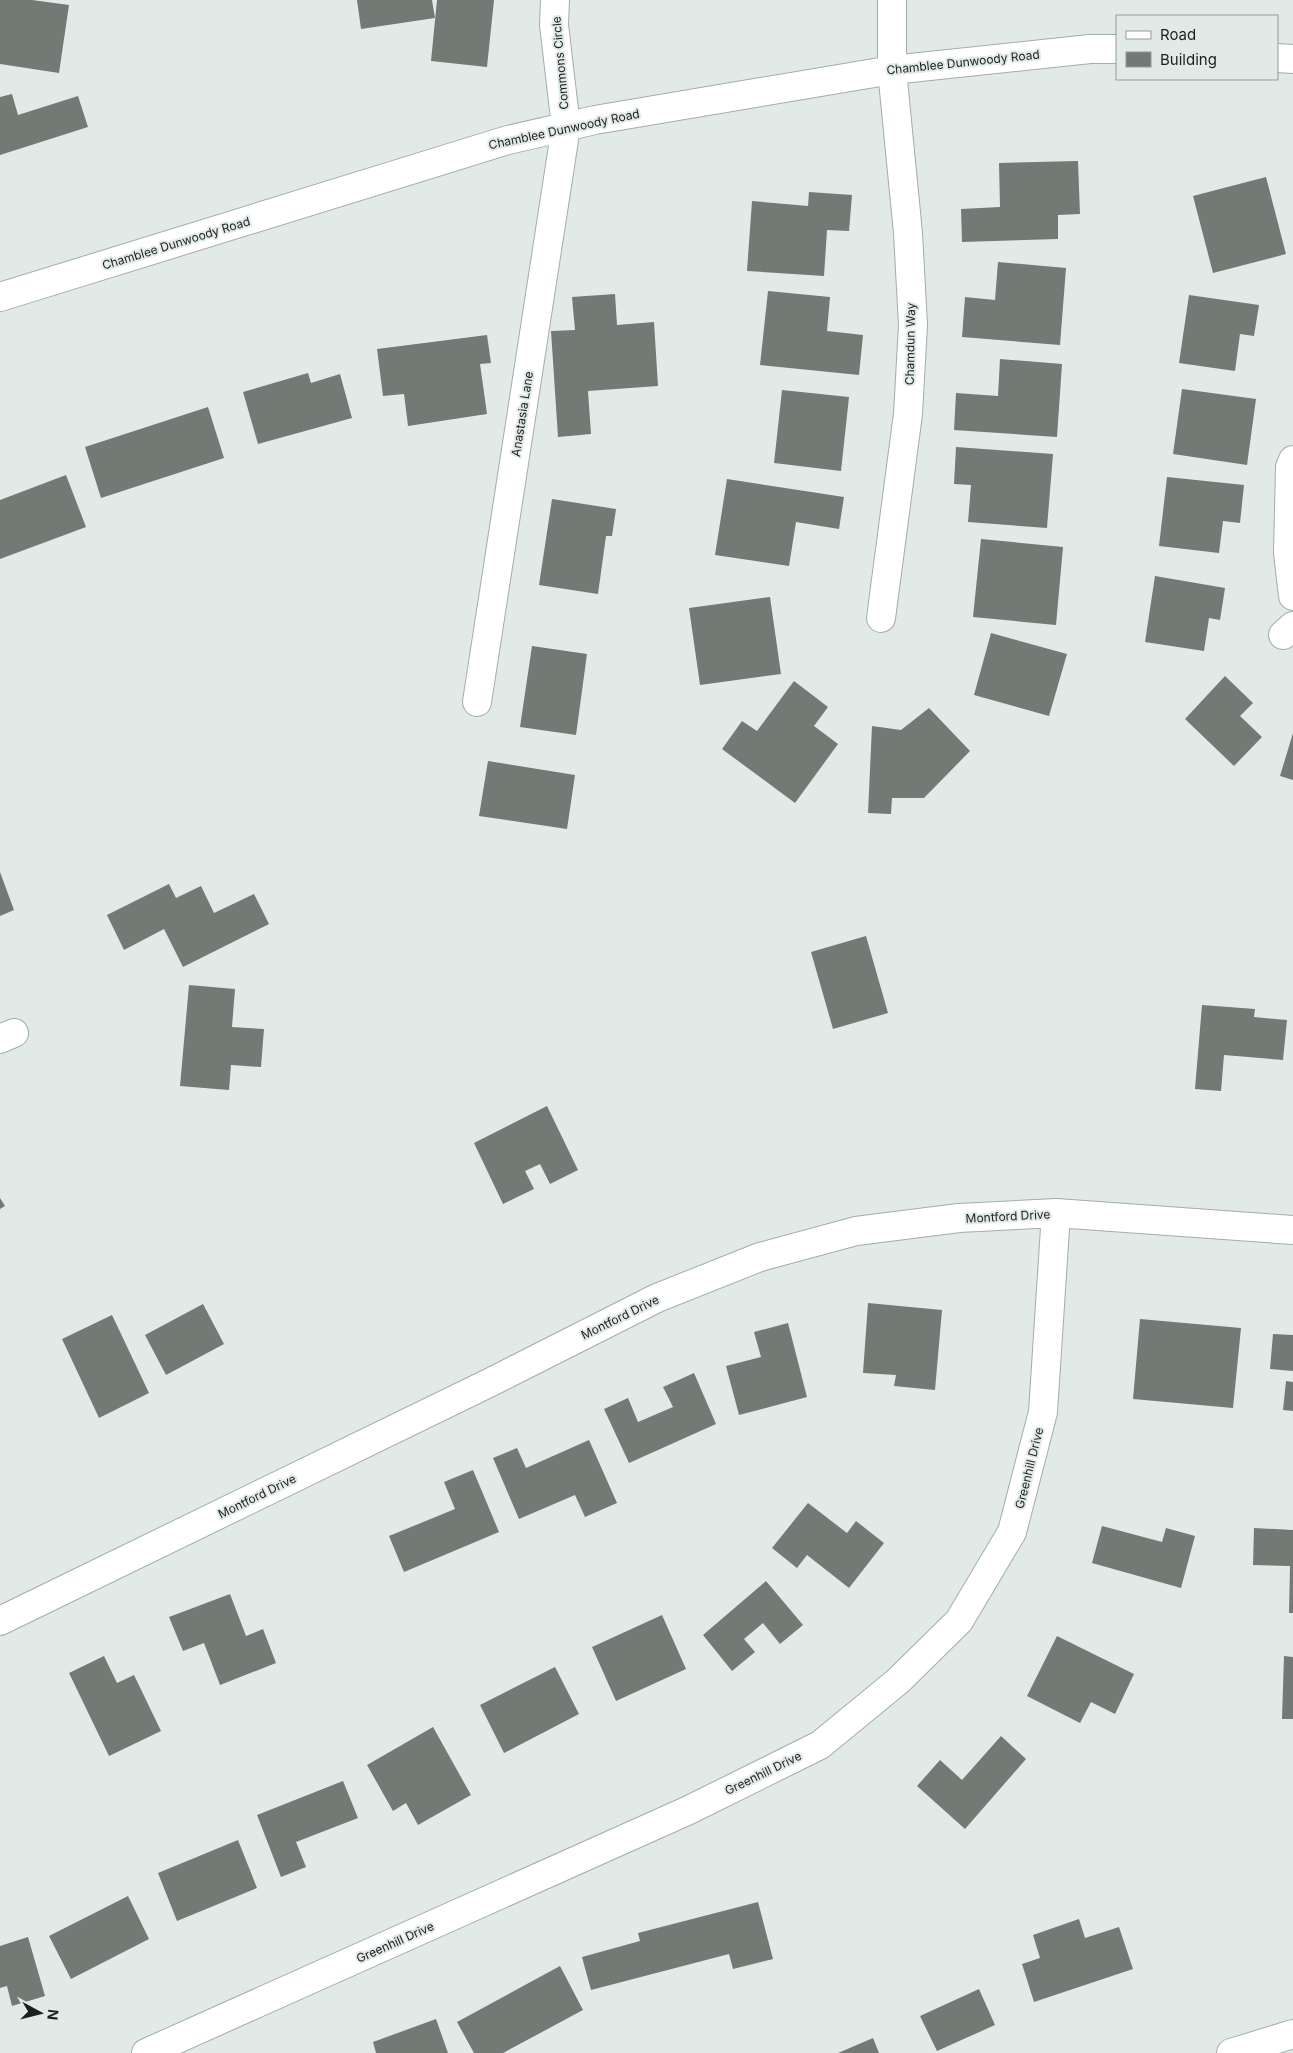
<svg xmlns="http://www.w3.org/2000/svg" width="1293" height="2053" font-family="Inter,sans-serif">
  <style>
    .building { fill: #737975 }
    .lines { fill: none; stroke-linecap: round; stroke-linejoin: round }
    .minor-casing { stroke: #a4acaa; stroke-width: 30 }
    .minor { stroke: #fff; stroke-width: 28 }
    .labels { text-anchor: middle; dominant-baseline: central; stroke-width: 4; stroke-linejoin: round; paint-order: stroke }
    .street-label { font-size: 12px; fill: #1c1f1e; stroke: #e2eae8 }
  </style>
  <rect width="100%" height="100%" fill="#e2eae8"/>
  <path class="building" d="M0,0H32L69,5L59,73L0,64Z
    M357,0H432L435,18L361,29Z
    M437,0H494L487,67L431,61Z
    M12,94L18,115L78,96L88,127L0,155V97Z
    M1078,161L1080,214L1058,215V239L962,242L961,209L1000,207L999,163Z
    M1266,177L1286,254L1213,273L1193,196Z
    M809,192L852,195L849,231L827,230L824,276L747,271L752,201L808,206Z
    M998,262L1066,268L1060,345L962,337L965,297L995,300Z
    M768,291L830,297L827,331L863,335L859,375L760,365Z
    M615,294L617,325L654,322L658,386L588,391L591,434L558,437L551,331L575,330L572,297Z
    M1189,295L1259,305L1254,336L1240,334L1235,371L1179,363Z
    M487,335L491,363L480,364L487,414L408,426L404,394L383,396L377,349Z
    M1000,359L1062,364L1057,437L954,430L956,393L998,396Z
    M308,373L311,383L340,374L352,418L258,444L243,392Z
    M1182,389L1256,399L1247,465L1173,454Z
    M782,390L849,397L841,471L774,463Z
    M208,407L224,458L101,498L85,447Z
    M956,447L1053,454L1047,528L968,522L971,485L954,484Z
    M66,475L86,527L0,559V500Z
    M1167,477L1244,485L1240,523L1223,521L1219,553L1159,546Z
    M727,479L844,497L839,529L796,522L789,566L715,555Z
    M552,499L616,509L612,536H606L598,594L539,585Z
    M981,539L1063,547L1056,625L973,617Z
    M1155,576L1225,588L1220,620L1209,618L1204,651L1145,642Z
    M770,597L781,674L700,685L689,608Z
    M991,633L1067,654L1049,716L974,695Z
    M532,646L587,654L576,735L520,727Z
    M1225,676L1253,703L1240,716L1262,737L1234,766L1185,719Z
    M794,681L828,707L814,726L838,744L795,803L722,749L742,721L757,731Z
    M929,708L970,751L924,798H892L891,814L868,813L872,726L901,730Z
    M1293,733V780L1280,776Z
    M488,761L575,775L567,829L479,816Z
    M0,872L14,910L0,916Z
    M169,884L176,898L201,886L214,913L254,894L269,924L183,967L164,929L124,950L107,915Z
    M866,936L888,1013L833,1029L811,952Z
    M189,985L235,989L232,1027L264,1029L261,1067L231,1065L229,1090L180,1086Z
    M1202,1005L1255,1009L1254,1017L1287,1020L1283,1060L1224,1055L1221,1091L1195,1089Z
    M547,1106L578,1170L550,1184L540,1164L525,1171L534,1189L503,1204L474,1143Z
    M0,1198L5,1206L0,1209Z
    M868,1303L942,1310L935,1390L894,1386L896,1375L863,1373Z
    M203,1304L224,1344L166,1375L145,1335Z
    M112,1315L149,1393L99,1418L62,1339Z
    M1140,1319L1241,1328L1233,1408L1133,1399Z
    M788,1323L807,1397L739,1415L726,1366L761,1357L754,1332Z
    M1273,1334L1293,1335V1371L1270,1369Z
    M694,1373L716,1424L629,1463L604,1409L628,1398L638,1422L673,1407L663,1387Z
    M1286,1381L1293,1382V1411L1283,1410Z
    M589,1440L617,1503L585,1517L575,1495L519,1519L493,1458L517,1448L526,1468Z
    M473,1470L499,1532L404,1572L389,1536L455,1509L444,1482Z
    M808,1503L847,1533L856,1521L884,1543L849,1588L807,1555L797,1568L772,1548Z
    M1102,1526L1162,1542L1166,1528L1195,1536L1181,1588L1092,1563Z
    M1254,1528L1293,1530V1613H1289L1290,1566L1253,1565Z
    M766,1581L803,1625L780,1644L763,1623L744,1639L755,1652L732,1671L703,1635Z
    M230,1594L246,1636L263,1629L276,1663L220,1685L204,1643L183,1651L169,1617Z
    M662,1615L686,1669L616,1701L592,1647Z
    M1057,1636L1134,1674L1115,1714L1091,1702L1080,1723L1027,1696Z
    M104,1656L117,1683L134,1675L161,1731L109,1756L69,1673Z
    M1284,1656L1293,1657V1719H1282Z
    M555,1667L579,1714L504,1753L480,1705Z
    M433,1727L471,1795L418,1825L406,1803L393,1811L367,1765Z
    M1001,1736L1026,1759L965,1829L917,1786L940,1760L962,1780Z
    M343,1781L358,1818L296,1842L306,1867L281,1877L257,1815Z
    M238,1840L257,1888L177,1921L158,1873Z
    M128,1896L149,1939L71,1979L49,1936Z
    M758,1902L773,1959L733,1969L729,1954L591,1990L582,1957L640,1941L638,1933Z
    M1079,1919L1085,1938L1119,1927L1133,1969L1034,2002L1022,1964L1040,1958L1033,1935Z
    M28,1937L45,1996L12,2006L7,1986L0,1988V1946Z
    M560,1966L583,2010L503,2053H474L457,2022Z
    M979,1989L995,2025L937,2051L920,2016Z
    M436,2019L448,2053H376L373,2042Z
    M873,2038L879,2053H838Z"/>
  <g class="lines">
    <g class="minor-casing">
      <path id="minor" d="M1277,58L1293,59
        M0,297L508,140L595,120L892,70L1090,49H1117
        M1293,460L1290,467L1288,553L1293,596
        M881,618L908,414L913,325L908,233L892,70V0
        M1283,635L1293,626
        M477,702L566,127L554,25L555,0
        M0,1039L14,1033
        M0,1621L491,1382L657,1298L760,1257L856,1231L959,1218L1056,1213L1293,1230
        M146,2053L689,1810L820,1745L898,1681L959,1621L1012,1532L1043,1412L1056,1213
        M1231,2053L1293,2034"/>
    </g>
    <use href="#minor" class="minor"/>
  </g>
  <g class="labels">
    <g class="street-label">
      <text transform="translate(963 62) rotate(-6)">Chamblee Dunwoody Road</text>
      <text transform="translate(560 63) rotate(-95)">Commons Circle</text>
      <text transform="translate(564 129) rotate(-12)">Chamblee Dunwoody Road</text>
      <text transform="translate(176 243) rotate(-17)">Chamblee Dunwoody Road</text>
      <text transform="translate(910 344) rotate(-89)">Chamdun Way</text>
      <text transform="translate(522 414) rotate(-81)">Anastasia Lane</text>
      <text transform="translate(1008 1216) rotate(-3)">Montford Drive</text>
      <text transform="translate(620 1317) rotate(-26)">Montford Drive</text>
      <text transform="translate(1029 1468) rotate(-76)">Greenhill Drive</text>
      <text transform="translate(257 1496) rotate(-26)">Montford Drive</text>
      <text transform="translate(763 1773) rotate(-26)">Greenhill Drive</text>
      <text transform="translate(395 1942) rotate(-24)">Greenhill Drive</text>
    </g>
  </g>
  <rect x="1116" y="15" width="162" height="65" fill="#e2eae8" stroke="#939997"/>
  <rect x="1126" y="31" width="25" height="8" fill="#ffffff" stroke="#939997"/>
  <text x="1160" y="40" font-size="15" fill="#1c1f1e">Road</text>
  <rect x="1126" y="52" width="25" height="15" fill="#737975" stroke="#939997"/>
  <text x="1160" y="65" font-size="15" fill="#1c1f1e">Building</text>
  <g transform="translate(40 2013) rotate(97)" stroke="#e2eae8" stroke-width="4" paint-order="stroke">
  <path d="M0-4L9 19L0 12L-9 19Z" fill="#1c1f1e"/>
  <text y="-8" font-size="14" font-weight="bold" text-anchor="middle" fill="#1c1f1e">N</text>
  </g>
</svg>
